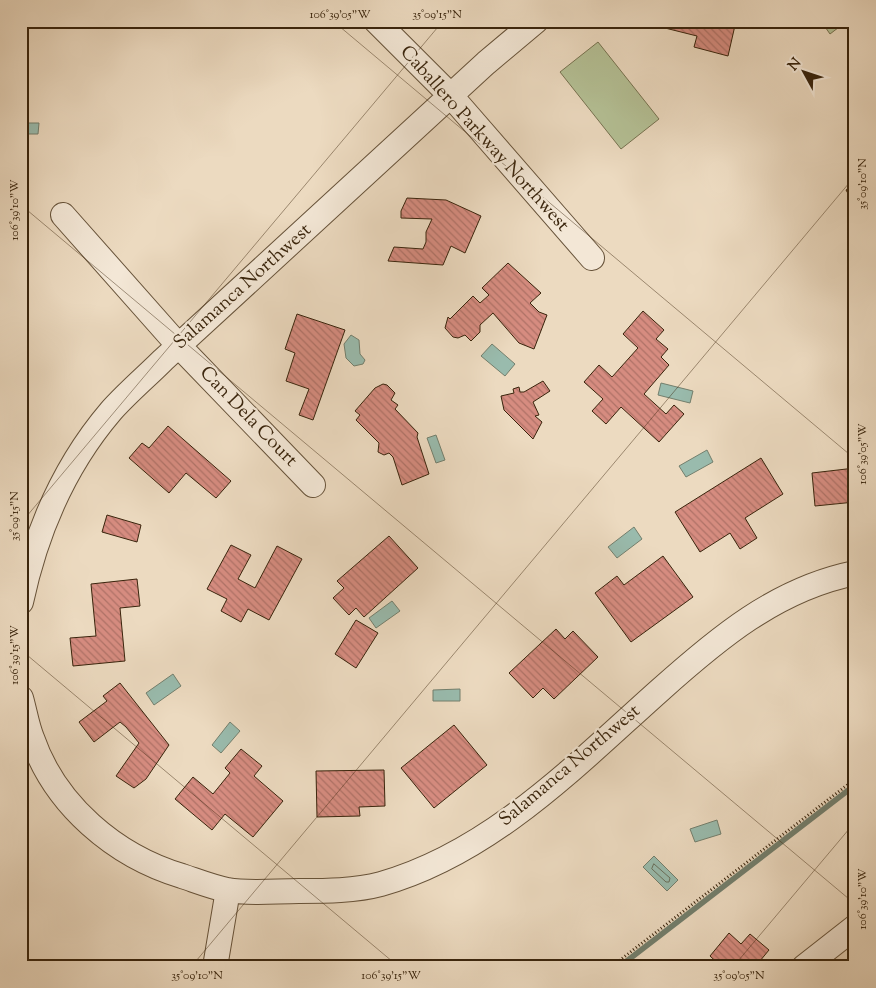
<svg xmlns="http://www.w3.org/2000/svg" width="876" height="988" font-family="'Sorts Mill Goudy',serif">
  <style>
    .garden { fill: #b4c095; stroke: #767250 }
    .water { fill: #99bbad; stroke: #737f6d }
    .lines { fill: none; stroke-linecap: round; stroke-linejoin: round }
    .shore { stroke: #69705c; stroke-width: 1 }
    .stream { stroke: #737f6d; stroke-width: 5.5 }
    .building { fill: url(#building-back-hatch); stroke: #39240c }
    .minor-casing { stroke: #665239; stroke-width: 26 }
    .path { stroke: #39240c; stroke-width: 3; stroke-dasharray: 1 2.5; stroke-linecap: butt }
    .minor { stroke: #f3e7d6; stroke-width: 24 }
    .ticks { fill: none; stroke: #39240c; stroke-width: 1; stroke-opacity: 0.45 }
    .labels { text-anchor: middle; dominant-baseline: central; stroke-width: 4.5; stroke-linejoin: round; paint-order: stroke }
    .street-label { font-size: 19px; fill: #39240c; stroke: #f3e7d6 }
    .neatline { fill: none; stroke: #39240c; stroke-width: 2 }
    .ticks-label { font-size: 12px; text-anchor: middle; fill: #39240c }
  </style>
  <defs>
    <pattern id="building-back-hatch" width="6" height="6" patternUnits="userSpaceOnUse" patternTransform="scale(1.25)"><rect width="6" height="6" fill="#d68c80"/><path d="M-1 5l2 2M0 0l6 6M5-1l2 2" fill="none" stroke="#af7267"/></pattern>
  </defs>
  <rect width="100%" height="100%" fill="#ecdac0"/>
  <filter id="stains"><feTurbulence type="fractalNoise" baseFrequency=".004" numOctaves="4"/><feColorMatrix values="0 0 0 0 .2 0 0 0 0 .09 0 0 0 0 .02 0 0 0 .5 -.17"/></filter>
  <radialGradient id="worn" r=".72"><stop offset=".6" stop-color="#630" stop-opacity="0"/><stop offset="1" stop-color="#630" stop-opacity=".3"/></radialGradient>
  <path class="garden" d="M821,21H847L830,34Z
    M598,42L659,119L621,149L560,72Z"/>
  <path class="water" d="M21,123H39L38,134H21Z
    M351,335L359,340L360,354L365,360L363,364L354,366L346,358L344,344Z
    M492,344L515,364L505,376L481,356Z
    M661,383L693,391L690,403L658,395Z
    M436,435L445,460L436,463L427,438Z
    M707,450L713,462L686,477L679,466Z
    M634,527L642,539L617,558L608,547Z
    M392,601L400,611L376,628L369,618Z
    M173,674L181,686L154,705L146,693Z
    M460,689V701H433V690Z
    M230,722L240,731L221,753L212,745Z
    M717,820L721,834L695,842L690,829Z
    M654,856L678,880L667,891L643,867Z"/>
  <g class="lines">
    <path class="shore" d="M654,864L670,878L669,882H666L652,869Z"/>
    <path class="stream" d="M619,967L855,785"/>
  </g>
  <path class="building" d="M666,21H736L728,56L694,47L697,36L665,28Z
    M855,185V206L846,190Z
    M407,198L446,200L481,216L465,253L451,246L443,265L388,261L394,247L423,249L426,242V232L432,219L401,218V211Z
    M508,263L541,293L530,303L539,312L547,315L534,349L519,343L493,313L480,325V332L471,341L465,335L458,338L453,337L445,328L448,317L450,319L473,296L480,303L489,295L482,288Z
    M643,311L664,330L656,339L668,349L661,357L669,365L644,394L666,414L674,405L684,414L659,442L621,407L606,424L592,411L603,399L584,382L599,365L612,377L638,348L623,334Z
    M297,314L345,330L313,420L299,415L309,389L286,381L295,353L285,349Z
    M543,381L550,391L533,402L539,415L535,416L542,422L533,439L504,410L501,396L514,393L513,389L519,387L520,392H524Z
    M383,384L387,385L395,393L391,400L398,405L395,409L418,433L417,437L429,474L402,485L393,457L389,453L384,455L378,452L379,443L356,420L360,415L355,411L375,388Z
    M168,426L231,481L216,498L186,473L169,493L129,458L142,443L149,448Z
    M761,458L783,494L745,518L757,538L740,549L730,533L700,552L675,512Z
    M855,468V502L815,506L812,473Z
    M107,515L141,525L137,542L102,532Z
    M389,536L418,568L364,617L356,608L349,615L333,598L344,588L337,581Z
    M231,545L251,555L238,579L255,588L277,546L302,559L269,620L248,609L241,622L221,611L227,599L207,589Z
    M663,556L693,597L631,642L595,593L617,576L624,585Z
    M137,579L140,606L120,608L125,661L73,666L70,638L96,636L91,584Z
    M356,620L378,633L356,668L335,654Z
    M556,629L565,639L573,631L598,657L554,699L543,688L533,698L509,673Z
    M120,683L169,745L146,779L134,788L116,776L139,743L126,727L120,722L94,742L79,722L107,701L103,696Z
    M454,725L487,765L434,808L401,768Z
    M241,749L262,766L254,776L283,801L253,837L225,814L212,830L175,799L193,777L213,794L230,773L225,768Z
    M384,770L385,806L359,807L360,816L317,817L316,771Z
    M729,933L741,944L750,934L769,950L755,967H722L710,956Z"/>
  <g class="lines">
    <g class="minor-casing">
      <path id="minor" d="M376,21L451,96L592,258
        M63,215L179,346L313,485
        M21,602C36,532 64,466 111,411C127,393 146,377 163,360L486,63L536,21
        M21,698C25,712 27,726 32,738C55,805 115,856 182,876C197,881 212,887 227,890C249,894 276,891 299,891C326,891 355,891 381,884C491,853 576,765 659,691C717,639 776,589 855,573
        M215,967L228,890
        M804,967L855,927"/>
    </g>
    <path class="path" d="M611,967L855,779"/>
    <use href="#minor" class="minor"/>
  </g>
  <path class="ticks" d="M333,21L855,459M21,205L855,904M21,523L443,21M21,650L399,967M191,967L855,176M733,967L855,822"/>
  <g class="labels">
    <g class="street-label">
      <text transform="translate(484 139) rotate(48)">Caballero Parkway Northwest</text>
      <text transform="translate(243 287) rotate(-42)">Salamanca Northwest</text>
      <text transform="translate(248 417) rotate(46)">Can Dela Court</text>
      <text transform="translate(570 766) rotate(-40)">Salamanca Northwest</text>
    </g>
  </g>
  <rect width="876" height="988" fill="none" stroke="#ecdac0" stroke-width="55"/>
  <g transform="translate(804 72) rotate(310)" stroke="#f3e7d6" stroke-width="4" paint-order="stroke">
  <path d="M0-4L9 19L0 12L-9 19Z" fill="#39240c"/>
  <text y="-8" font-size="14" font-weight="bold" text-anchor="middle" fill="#39240c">N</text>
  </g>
  <rect x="28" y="28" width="820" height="932" class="neatline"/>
  <g class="ticks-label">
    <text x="340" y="18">106°39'05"W</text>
    <text x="437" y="18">35°09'15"N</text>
    <text transform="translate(862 184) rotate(-90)" y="4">35°09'10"N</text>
    <text transform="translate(14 210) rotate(-90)" y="4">106°39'10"W</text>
    <text transform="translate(862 454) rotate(-90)" y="4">106°39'05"W</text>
    <text transform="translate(14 516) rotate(-90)" y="4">35°09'15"N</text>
    <text transform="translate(14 655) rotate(-90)" y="4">106°39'15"W</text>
    <text transform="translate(862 899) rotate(-90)" y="4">106°39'10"W</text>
    <text x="197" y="979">35°09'10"N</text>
    <text x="391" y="979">106°39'15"W</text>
    <text x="739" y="979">35°09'05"N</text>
  </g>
  <rect width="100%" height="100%" filter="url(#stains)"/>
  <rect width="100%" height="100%" fill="url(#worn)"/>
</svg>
